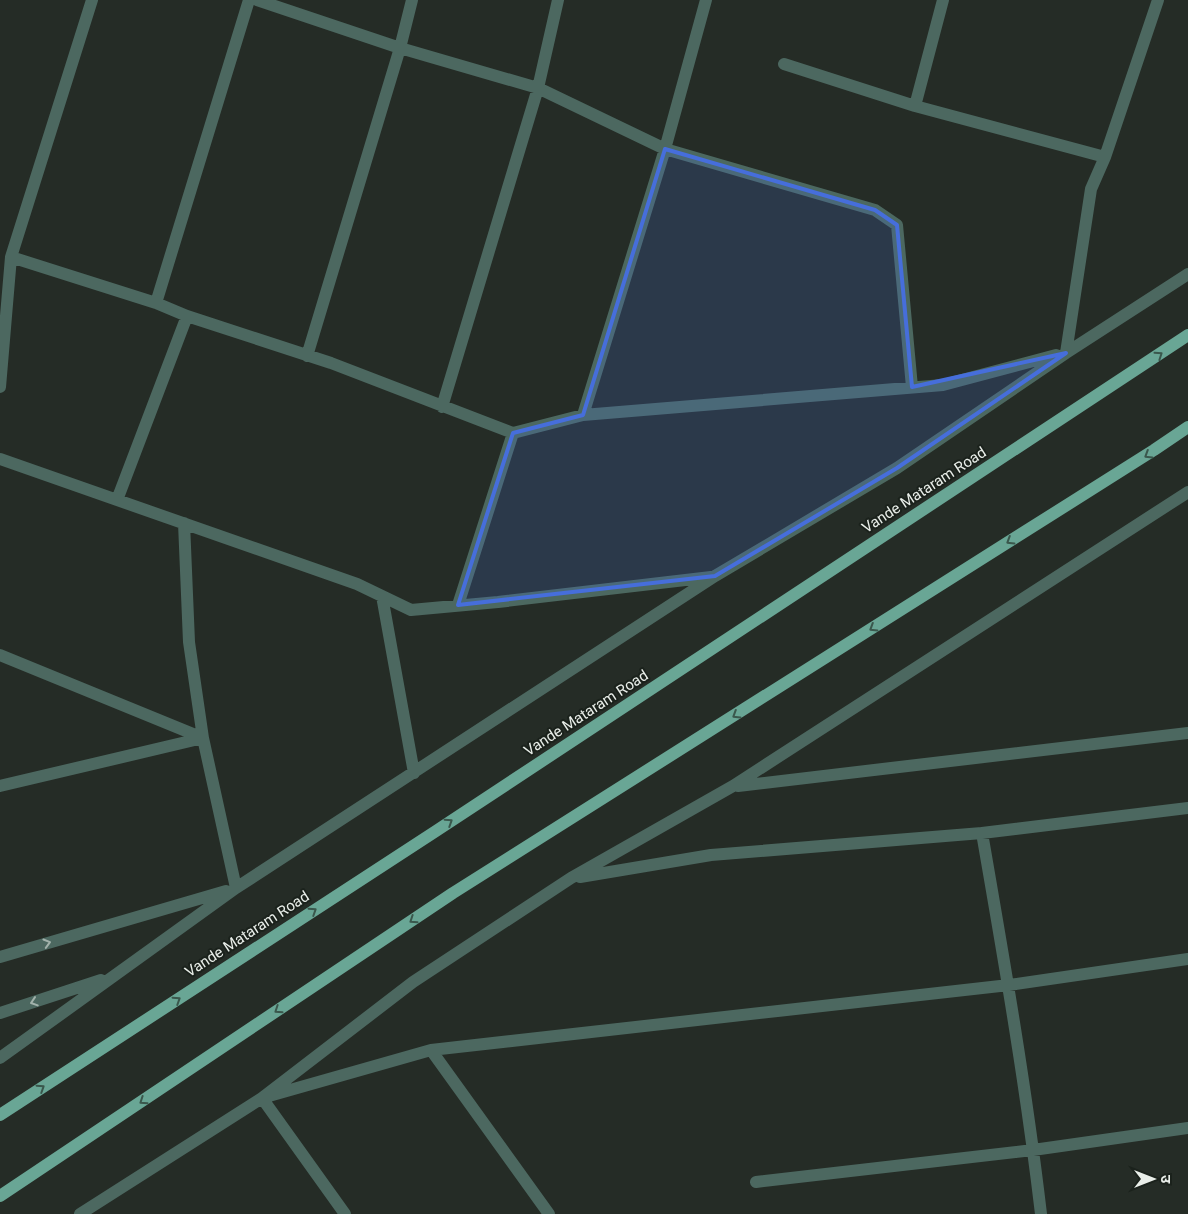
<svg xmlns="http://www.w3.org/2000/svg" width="1188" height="1214" font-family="Roboto,'Noto Sans Devanagari',sans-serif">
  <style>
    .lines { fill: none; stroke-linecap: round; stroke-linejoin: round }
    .minor { stroke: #4c6860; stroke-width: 12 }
    .major { stroke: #69a695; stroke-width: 12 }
    .oneway { stroke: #3a574c }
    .oneway2 { stroke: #a2b2ab }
    .marked { fill: #466edb; fill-opacity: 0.2; stroke: #466edb; stroke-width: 4; stroke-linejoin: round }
    .labels { text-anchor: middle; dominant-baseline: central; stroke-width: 4; stroke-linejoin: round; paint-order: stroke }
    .street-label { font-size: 15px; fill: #e9eee9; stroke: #1b221c }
  </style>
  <rect width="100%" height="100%" fill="#252c26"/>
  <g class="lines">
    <path class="minor" d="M257,0L400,48L538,88L665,149L875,210L897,225L912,387
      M784,64L915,106L1105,157
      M915,106L943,0
      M11,257L156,303L187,316L331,363L513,433L583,415L943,385L1056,355
      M156,303L249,0
      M1066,353L1091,189L1105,157L1158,0
      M307,356L400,48L412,0
      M0,387L11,257L92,0
      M442,407L538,88L558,0
      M583,415L665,149L706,0
      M0,459L357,584L411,610L498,602L711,577
      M117,500L187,316
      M382,596L414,773
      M458,605L513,433
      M0,655L203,738L236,888
      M0,786L203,738L189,642L184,523
      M738,786L1188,733
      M982,833C1004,960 1026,1086 1041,1214
      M580,877L711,855L982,833L1188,808
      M0,957L226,891
      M0,1013L101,980
      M431,1050L549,1214
      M0,1058L236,888L715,576L897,468L1066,353L1188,274
      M269,1096L431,1050L1009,985L1188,959
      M262,1098L345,1214
      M756,1182L1033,1150L1188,1128
      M80,1214L262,1098L413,982L571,878L733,786L1188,492"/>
    <path class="major" d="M0,1115L436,831L1188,335
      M0,1196L453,893L1154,450L1188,427"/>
  </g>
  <defs><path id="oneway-chevron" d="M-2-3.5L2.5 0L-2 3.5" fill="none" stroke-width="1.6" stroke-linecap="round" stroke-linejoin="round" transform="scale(1.25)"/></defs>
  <g class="oneway">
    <use href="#oneway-chevron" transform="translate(1159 355) rotate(-34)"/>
    <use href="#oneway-chevron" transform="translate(1148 455) rotate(148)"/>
    <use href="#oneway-chevron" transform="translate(1010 541) rotate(148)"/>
    <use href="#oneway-chevron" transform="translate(873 628) rotate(148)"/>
    <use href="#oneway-chevron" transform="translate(736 715) rotate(148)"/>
    <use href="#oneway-chevron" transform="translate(449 822) rotate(-33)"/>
    <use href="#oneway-chevron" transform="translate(313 911) rotate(-33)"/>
    <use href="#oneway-chevron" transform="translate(413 920) rotate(146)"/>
    <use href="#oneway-chevron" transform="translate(177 1000) rotate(-33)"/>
    <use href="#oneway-chevron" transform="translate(278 1010) rotate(146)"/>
    <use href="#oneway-chevron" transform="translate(41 1088) rotate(-33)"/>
    <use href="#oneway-chevron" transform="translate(143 1101) rotate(146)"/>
  </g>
  <g class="oneway2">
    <use href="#oneway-chevron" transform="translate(47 943) rotate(-16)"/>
    <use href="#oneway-chevron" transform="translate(34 1002) rotate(162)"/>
  </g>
  <path class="marked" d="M665,149L875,210L897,225L912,387L1066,353L897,468L715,576L458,605L513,433L583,415Z"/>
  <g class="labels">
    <g class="street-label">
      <text transform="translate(924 490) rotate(-33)">Vande Mataram Road</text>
      <text transform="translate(586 713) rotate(-33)">Vande Mataram Road</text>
      <text transform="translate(247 934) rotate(-33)">Vande Mataram Road</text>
    </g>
  </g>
  <g transform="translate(1153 1179) rotate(90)" stroke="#1b221c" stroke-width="4" paint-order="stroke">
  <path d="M0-4L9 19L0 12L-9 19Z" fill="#e9eee9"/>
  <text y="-8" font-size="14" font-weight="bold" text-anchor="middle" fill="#e9eee9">उ</text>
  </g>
</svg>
